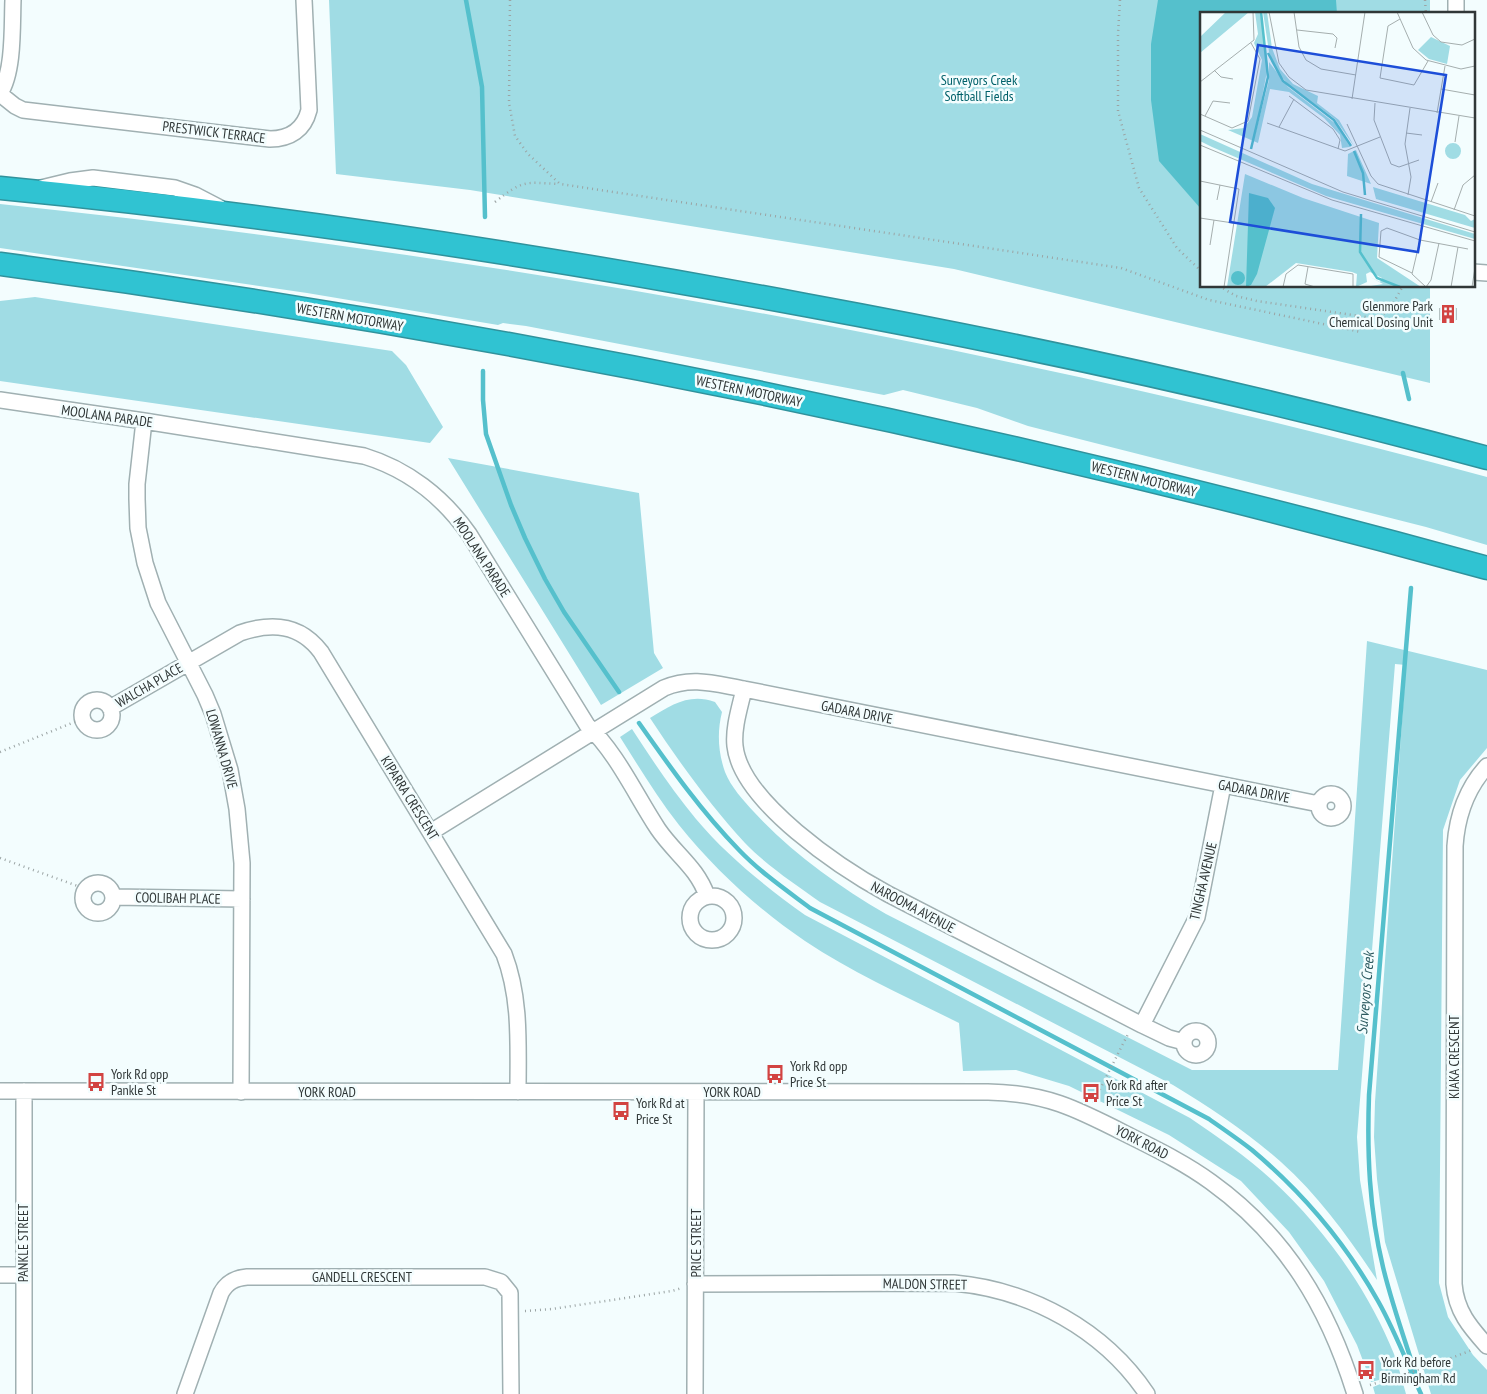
<svg xmlns="http://www.w3.org/2000/svg" width="1487" height="1394" font-family="'PT Sans Narrow',sans-serif">
  <style>
    .green { fill: #a0dce4 }
    .water { fill: #55c0cc }
    .lines { fill: none; stroke-linecap: round; stroke-linejoin: round }
    .stream { stroke: #55c0cc; stroke-width: 4.5 }
    .building { fill: #b0c0c2; stroke: #788789 }
    .minor-casing { stroke: #a0b0b2; stroke-width: 18 }
    .highway-casing { stroke: #30929c; stroke-width: 25 }
    .path { stroke: #9ba4a4; stroke-width: 2.5; stroke-dasharray: 1 4; stroke-linecap: butt }
    .minor { stroke: #fff; stroke-width: 15 }
    .highway { stroke: #30c3d2; stroke-width: 22 }
    .labels { text-anchor: middle; dominant-baseline: central; stroke-width: 5; stroke-linejoin: round; paint-order: stroke }
    .park-label { font-size: 14px; fill: #00616a; stroke: #f3fdfe }
    .street-label { font-size: 14px; fill: #303737; stroke: #f3fdfe }
    .poi-label { font-size: 14px; fill: #303737; stroke: #f3fdfe; text-anchor: start }
    .water-label { font-size: 15px; font-style: italic; fill: #2d5b61; stroke: #f3fdfe }
    .inset-river { fill: none; stroke: #55c0cc; stroke-width: 2.5 }
    .inset-road { fill: none; stroke: #a5aeae; stroke-width: 1 }
    .view { fill: #1d4ed8; fill-opacity: 0.15; stroke: #1d4ed8; stroke-width: 2.5 }
    .inset-edge { fill: none; stroke: #303737; stroke-width: 2.5 }
  </style>
  <rect width="100%" height="100%" fill="#f3fdfe"/>
  <path class="green" d="M329,0H1430V14H1201V286H1430V383L954,269L470,190L336,174Z
    M0,204C501,257 1000,345 1487,477V545L1426,527L1028,426L977,408L903,390L884,395L526,326L503,323L498,325L307,293L0,248Z
    M35,297L392,351L406,365L443,427L430,443L0,381V301Z
    M448,458L639,493L654,653L663,668L601,705Z
    M1367,641L1487,670V748L1460,780L1443,830L1439,1283L1448,1317L1473,1355L1487,1370V1394H1431L1385,1242L1377,1179L1374,1137L1375,1102L1406,665L1395,664L1357,1137L1360,1180L1377,1280C1349,1238 1319,1196 1281,1162C1248,1133 1211,1108 1173,1085L820,902C795,884 766,865 745,843C710,805 679,762 650,718C672,705 689,693 715,702L722,712C717,732 718,752 725,772C731,787 743,800 754,812C793,854 837,885 886,914L1192,1070H1338Z
    M632,729C652,760 673,791 696,819C727,856 766,887 805,915L1190,1118C1218,1137 1247,1157 1272,1180C1323,1227 1368,1289 1394,1354C1399,1367 1402,1381 1406,1394H1375L1373,1387L1395,1378V1376L1371,1382L1357,1345L1324,1281L1289,1232L1241,1181L1169,1135L1069,1086L1016,1070L963,1071L959,1023C907,997 853,973 805,941C758,909 714,869 679,825C657,797 639,767 620,737Z"/>
  <path class="water" d="M1158,0H1336L1337,14H1201V209L1159,161L1151,100V44Z"/>
  <g class="lines">
    <path class="stream" d="M466,0L482,87L485,217
      M483,371V400L486,434L511,505L525,538L545,579L564,612L619,692
      M1403,373L1409,399
      M1411,588L1369,1095C1367,1153 1369,1209 1383,1267C1392,1305 1406,1343 1418,1381
      M639,723C670,767 701,811 739,850C760,872 786,890 810,908L1209,1119C1223,1129 1238,1139 1252,1150C1302,1192 1346,1244 1378,1301C1395,1331 1407,1363 1421,1394"/>
  </g>
  <path class="building" d="M1440,308H1456V320H1440Z"/>
  <g class="lines">
    <g class="minor-casing">
      <path id="minor" d="M1456,14V0
        M0,93C14,72 12,26 13,0
        M0,94L15,106L23,110L270,139C290,139 304,130 309,110L304,0
        M41,188L70,181L93,178L175,188L195,195L220,208
        M1473,272L1487,273
        M0,400L144,421L364,456C407,469 443,497 469,534L587,725C617,753 635,794 658,829C675,854 697,867 707,896
        M144,421L137,484V499L138,528L145,563L158,603L205,695L213,714L230,770L237,809L242,863L241,1092
        M744,689C740,707 733,728 735,746C741,802 842,869 888,894L1142,1025L1169,1038L1184,1042
        M82 715a15 15 0 1 1 30 0a15 15 0 1 1-30 0Z
        M110,708L240,633C272,622 300,624 321,652L504,954C521,998 518,1045 518,1092
        M1487,766C1467,788 1457,816 1455,846L1454,1284C1456,1311 1470,1327 1487,1346
        M1319 806a12 12 0 1 1 24 0a12 12 0 1 1-24 0Z
        M431,832L664,688C692,676 715,684 744,689L1319,804
        M83 898a15 15 0 1 1 30 0a15 15 0 1 1-30 0Z
        M690 918a22 22 0 1 1 44 0a22 22 0 1 1-44 0Z
        M113,897L242,899
        M1142,1025L1197,917L1223,785
        M1184 1043a12 12 0 1 1 24 0a12 12 0 1 1-24 0Z
        M0,1091L988,1092C1047,1093 1077,1109 1128,1135C1156,1149 1185,1163 1211,1182C1286,1236 1328,1307 1355,1394
        M0,1275H23
        M695,1284L954,1283C1031,1290 1104,1330 1147,1394
        M24,1394V1091
        M185,1394L221,1293C227,1282 235,1278 247,1277H485L501,1282L510,1293L511,1394
        M695,1394L696,1092"/>
    </g>
    <g class="highway-casing">
      <path id="highway" d="M0,188C270,214 538,255 805,305C1034,347 1262,397 1487,458
        M0,264C502,331 999,433 1487,568"/>
    </g>
    <path class="path" d="M510,0L509,103L515,136L528,154L560,184L1121,268L1209,300L1361,332
      M1120,0L1118,34V111L1139,188L1177,248L1201,271
      M1425,0L1426,14
      M495,202C523,180 524,182 559,184
      M1219,286L1236,296L1257,301L1373,318C1389,316 1395,299 1403,286
      M0,752L82,719
      M0,858L86,889
      M1093,1103L1128,1034
      M525,1311L552,1309L672,1291L682,1288
      M1370,1385L1425,1368L1472,1350"/>
    <use href="#minor" class="minor"/>
    <use href="#highway" class="highway"/>
  </g>
  <defs>
    <g id="building-bare" transform="scale(1.5)"><path d="M-4-6H4V6H1V3H-1V6H-4ZM-2.5-4.3h1.7v1.8h-1.7ZM.8-4.3h1.7v1.8H.8ZM-2.5-1h1.7V.8h-1.7ZM.8-1h1.7V.8H.8Z" fill="#d24341" stroke="#f3fdfe" stroke-width="2.5" paint-order="stroke"/></g>
    <g id="bus-bare" transform="scale(1.5)"><path d="M-5-6H5V4H4V6H2V4H-2V6H-4V4H-5ZM-3.5-4V0h7V-4ZM-3.5 1.2v1.5H-2V1.2ZM2 1.2v1.5H3.5V1.2Z" fill="#d24341" stroke="#f3fdfe" stroke-width="2.5" paint-order="stroke"/></g>
  </defs>
  <g fill-rule="evenodd">
    <use href="#building-bare" x="1448" y="314"/>
    <use href="#bus-bare" x="775" y="1074"/>
    <use href="#bus-bare" x="96" y="1082"/>
    <use href="#bus-bare" x="1091" y="1093"/>
    <use href="#bus-bare" x="621" y="1111"/>
    <use href="#bus-bare" x="1366" y="1370"/>
  </g>
  <g class="labels">
    <g class="park-label">
      <text x="979" y="80">Surveyors Creek<tspan x="979" dy="16">Softball Fields</tspan></text>
    </g>
    <g class="street-label">
      <text transform="translate(214 132) rotate(7)">PRESTWICK TERRACE</text>
      <text transform="translate(350 317) rotate(10)">WESTERN MOTORWAY</text>
      <text transform="translate(749 391) rotate(12)">WESTERN MOTORWAY</text>
      <text transform="translate(107 416) rotate(8)">MOOLANA PARADE</text>
      <text transform="translate(1144 479) rotate(14)">WESTERN MOTORWAY</text>
      <text transform="translate(482 557) rotate(57)">MOOLANA PARADE</text>
      <text transform="translate(149 685) rotate(-30)">WALCHA PLACE</text>
      <text transform="translate(857 712) rotate(11)">GADARA DRIVE</text>
      <text transform="translate(222 749) rotate(74)">LOWANNA DRIVE</text>
      <text transform="translate(1254 791) rotate(11)">GADARA DRIVE</text>
      <text transform="translate(410 798) rotate(58)">KIPARRA CRESCENT</text>
      <text transform="translate(1203 881) rotate(-77)">TINGHA AVENUE</text>
      <text transform="translate(178 898) rotate(1)">COOLIBAH PLACE</text>
      <text transform="translate(913 907) rotate(28)">NAROOMA AVENUE</text>
      <text transform="translate(1454 1057) rotate(-90)">KIAKA CRESCENT</text>
      <text x="327" y="1092">YORK ROAD</text>
      <text x="732" y="1092">YORK ROAD</text>
      <text transform="translate(1142 1142) rotate(27)">YORK ROAD</text>
      <text transform="translate(23 1243) rotate(-90)">PANKLE STREET</text>
      <text transform="translate(696 1243) rotate(-90)">PRICE STREET</text>
      <text x="362" y="1277">GANDELL CRESCENT</text>
      <text transform="translate(925 1284) rotate(1)">MALDON STREET</text>
    </g>
    <g class="poi-label">
      <text x="1433" y="306" text-anchor="end">Glenmore Park<tspan x="1433" dy="16">Chemical Dosing Unit</tspan></text>
      <text x="790" y="1066">York Rd opp<tspan x="790" dy="16">Price St</tspan></text>
      <text x="111" y="1074">York Rd opp<tspan x="111" dy="16">Pankle St</tspan></text>
      <text x="1106" y="1085">York Rd after<tspan x="1106" dy="16">Price St</tspan></text>
      <text x="636" y="1103">York Rd at<tspan x="636" dy="16">Price St</tspan></text>
      <text x="1381" y="1362">York Rd before<tspan x="1381" dy="16">Birmingham Rd</tspan></text>
    </g>
    <g class="water-label">
      <text transform="translate(1365 993) rotate(-85)">Surveyors Creek</text>
    </g>
  </g>
  <g transform="translate(1200 12)">
    <rect width="275" height="275" fill="#f3fdfe"/>
    <path d="M26,0H49L0,41V25ZM55,0H60L68,54L54,127L69,68V50L88,75L136,112L150,135L142,136L140,123L124,106L89,80L70,77L58,131L28,118L44,116L52,105L62,48L54,31L58,22ZM67,0L72,36L80,57L93,72L118,84L117,91L139,108L154,134L135,107L90,74L77,60L69,40L63,0ZM231,25L250,34L247,52L229,47L218,38ZM0,122L112,172L275,222V227L126,184L12,135L0,129ZM245 139a8 8 0 1 1 16 0a8 8 0 1 1-16 0ZM156,138L171,172L147,164L148,142ZM45,162L103,186L179,211L177,246L221,275H165L183,272L170,265L180,270L182,266L170,260L166,262L167,270L156,275L157,262L152,260L96,251L65,275H27ZM173,175L265,203L271,209L275,207V216L176,187Z" fill="#a0dce4"/>
    <path d="M49,181L68,186L75,196L57,262L51,273L46,275ZM31 266a7 7 0 1 1 14 0a7 7 0 1 1-14 0Z" fill="#55c0cc"/>
    <path class="inset-river" d="M68,41L83,69L134,108L151,134M51,137L68,65L61,0M154,139L163,161L165,183M161,202L160,240L177,266L200,275"/>
    <path class="inset-road" d="M69,0L79,51L89,65L106,78L275,106M94,0L99,35L106,48L121,57L156,63M197,0L213,36L226,48L261,57L275,54M222,0L233,23L241,30L262,33L275,27M200,7L188,14L180,66L214,73L228,49M97,18L133,22L137,26L135,36M14,58L21,65L33,67M0,70L54,28L53,0M241,77L275,83M89,84L133,117L140,128L138,137M152,87L165,0M175,91L174,108L191,152L199,155L219,148M237,101L245,54M0,102L32,116L48,109L60,47L51,31M5,104L13,89L30,91M67,111L145,139L180,125M147,112L171,164L178,172L275,204M79,115L94,87M0,118L143,180L275,220M206,121L222,123M255,130L259,104M0,133L132,188L275,229M0,169L39,177L24,275M208,183L211,165L205,132L210,96M17,188L20,173M231,190L238,171M254,198L263,173L275,163M0,206L33,211M10,233L14,208M108,255L105,272L115,275M212,261L179,245L181,219L187,216L220,228M83,275L86,262L98,253L153,262V275M226,275L212,262L220,228L268,237M226,275L231,268L239,231M251,275L258,235M272,275L275,256"/>
    <path class="view" d="M58,33L246,63L218,240L30,210Z"/>
    <rect width="275" height="275" class="inset-edge"/>
  </g>
</svg>
